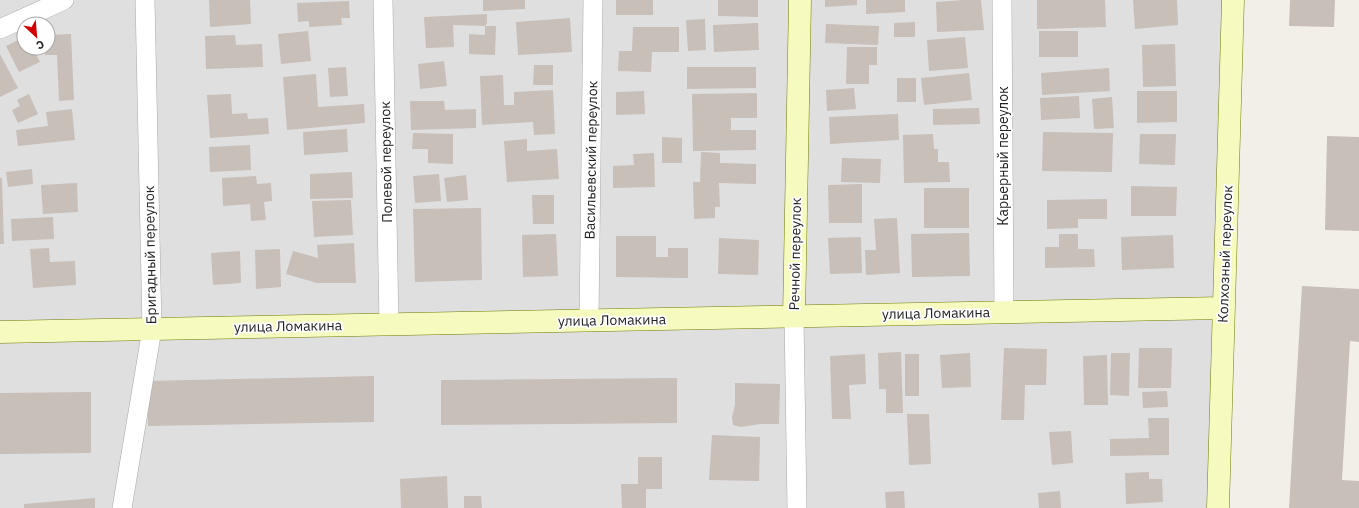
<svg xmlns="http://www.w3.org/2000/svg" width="1359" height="508" font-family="'IBM Plex Sans',sans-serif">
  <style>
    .residential { fill: #e0dfdf; fill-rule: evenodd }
    .building { fill: #c7bfb8 }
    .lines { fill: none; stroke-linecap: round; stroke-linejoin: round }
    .street-casing { stroke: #a9a9a9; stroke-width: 20 }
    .secondary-casing { stroke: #707d05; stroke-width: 23 }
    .street { stroke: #fff; stroke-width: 19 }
    .secondary { stroke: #f7fabf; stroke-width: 22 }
    .labels { text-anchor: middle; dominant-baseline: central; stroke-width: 3.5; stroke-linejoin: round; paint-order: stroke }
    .street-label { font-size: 14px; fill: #222; stroke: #fff }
  </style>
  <rect width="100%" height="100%" fill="#f2efe9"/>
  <path class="residential" d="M0,0H1233L1217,508H0ZM24,24H48V48H24Z"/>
  <path class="building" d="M209,0H250L251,24L210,27Z
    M483,0H525V9L483,11Z
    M616,0H653V15H616Z
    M718,0H758V17L718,16Z
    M825,0H857V5L825,7Z
    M866,0H905V12L866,14Z
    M963,0H981L984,30L937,32L936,2Z
    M1037,0H1105L1106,27L1037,29Z
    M1133,0H1177L1178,25L1135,29Z
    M1290,0H1335L1334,27L1289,26Z
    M349,1L350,18H341L342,25L309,27V21L298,22L297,3Z
    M487,14V23L485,26H496L495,55L469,54V34L485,35V26L453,25L454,47L426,48L424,17Z
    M570,18L572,52L518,55L516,22Z
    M705,19L706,50L688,51L686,20Z
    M915,22V37H894V23Z
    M758,23L759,50L714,52L713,25Z
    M826,24L879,26L878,45L825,43Z
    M633,27H679V52H652L651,72L618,71L619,51H632Z
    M308,31L311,61L281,64L278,34Z
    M1039,31H1078V57H1039Z
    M71,34L74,100L59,101L57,55H45L44,48H48V35Z
    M235,35L236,45L262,44L263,67L206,69L205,36Z
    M24,37V48H33L40,62L19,72L6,46Z
    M965,37L968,68L929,71L927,40Z
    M1175,44L1176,86L1143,87L1142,45Z
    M847,47H877V65H869V84H846Z
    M0,54L18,88L0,97Z
    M444,61L447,86L420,89L418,64Z
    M534,65H553V85H533Z
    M346,67L348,96L330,97L328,68Z
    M687,67H756V88L687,89Z
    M1109,68L1110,91L1042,95L1041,73Z
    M969,73L972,100L924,105L921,78Z
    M316,74L318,107L364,104L365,123L287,130L283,77Z
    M503,75L504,105H514V92L553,90L555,134L534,135L533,122L482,125L480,76Z
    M897,78H916V102H897Z
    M854,88L856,109L827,111L826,90Z
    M644,91L645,114L616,115V92Z
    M1137,91H1177V122L1137,123Z
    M757,93V118H731V130H756V150L693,151L692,94Z
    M29,94L38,114L18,123L12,110L20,106L17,100Z
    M231,94L232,114L247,113L248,119L268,118L269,134L210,138L207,95Z
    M1079,96L1080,118L1041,120L1040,98Z
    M1112,97L1114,128L1094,129L1092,99Z
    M410,101H444L445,110L476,109V128L411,130Z
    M979,108L980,124L933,125V109Z
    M72,109L75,140L18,146L16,130L48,126L46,112Z
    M898,114L899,140L830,144L829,117Z
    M347,129L348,152L304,155L303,132Z
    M1043,132L1113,133L1112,172L1042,171Z
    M413,133L453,134V164L428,163V149H412Z
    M933,134L934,149H938V162H949L950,182L904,183L903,135Z
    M1140,134H1176L1175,165L1139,164Z
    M1327,136L1359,137V231L1325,230Z
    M662,137L682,138V163H662Z
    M527,139V151L557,149L559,179L507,182L504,141Z
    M250,145L251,170L210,172L209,147Z
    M701,152L720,153V163L756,164V184L719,183L720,207H715V218L694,219L693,182H700Z
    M654,153L655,187L613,188V166L634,165L633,154Z
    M842,158L881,159L880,183L841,182Z
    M32,169L33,184L8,187L6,172Z
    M352,172L353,198L310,199V174Z
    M439,174L441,201L415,203L413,176Z
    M466,175L468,200L447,202L444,178Z
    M256,176L257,184L271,183L272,201L264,202L266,220L251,221L250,204L223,206L222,178Z
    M0,178H2L4,244H0Z
    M77,183L78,212L43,214L41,185Z
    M862,184V223H829L828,185Z
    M1131,186L1177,187L1176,216H1131Z
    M924,188H969V228H924Z
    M532,195H554V224H533Z
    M1107,199V219H1078V228L1047,229V200Z
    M351,200L353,235L314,237L312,201Z
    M481,208L482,280L415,282L413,209Z
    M53,217L54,239L12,241L11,219Z
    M897,218L900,273L866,275L865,250H876L874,219Z
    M969,233L970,276L912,277L911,234Z
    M556,234L558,276L523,277L522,235Z
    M1059,234H1078V249H1094L1095,267L1045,268V247H1059Z
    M1173,235L1174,268L1122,270L1121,237Z
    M616,236H656V257H668V248H688V278L616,277Z
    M861,237L862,273L830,274L828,238Z
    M719,238L759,240L758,275L718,274Z
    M354,243L356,283H317L286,274L293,251L318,258L317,245Z
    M49,248L50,262L75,261L76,285L33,288L30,249Z
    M280,249L281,287L256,289L255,250Z
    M240,251L241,283L213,285L211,253Z
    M1302,286L1359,289V342L1350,341L1342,480L1359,481V508H1289Z
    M1004,348L1047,349L1046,385H1025L1024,420H1001Z
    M1139,348H1172L1171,388H1138Z
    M901,352L903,413H886V389H879L878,353Z
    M970,353L971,387L942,388L940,355Z
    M1111,353H1130L1129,396L1110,395Z
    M865,354L866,384L849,385L851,419H832L830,356Z
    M905,354H919V396H905Z
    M1107,355L1108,405H1084L1083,356Z
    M374,376V422L148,426L147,381Z
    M677,378V423L441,425V380Z
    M735,383L780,384L779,424H760L741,427L733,425L732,417L735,405Z
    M1167,391L1168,407L1143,408L1142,392Z
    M91,392V453L0,454V393Z
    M907,414H929L931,464L909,465Z
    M1148,418H1169V455L1110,456V439L1149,438Z
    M1071,431L1073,463L1052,465L1049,432Z
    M712,435L760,437L759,481L709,480Z
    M638,457H662V489H646V508H622L621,484H638Z
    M1149,472V479H1162L1163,502L1126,504L1125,473Z
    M447,476L448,508H401L400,479Z
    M904,491L905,508H886L885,492Z
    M1060,491L1061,508H1039L1038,493Z
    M464,496H481L482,508H464Z
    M95,498V508H24V504Z"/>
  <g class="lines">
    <g class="street-casing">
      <path id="street" d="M383,0L389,324
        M1002,0L1004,312
        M0,29L64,0
        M794,316L797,508
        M589,320L593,0
        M122,508L152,329L145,0"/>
    </g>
    <g class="secondary-casing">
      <path id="secondary" d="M794,316L800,0
        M0,332L1223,308
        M1218,508L1233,0"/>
    </g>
    <use href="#street" class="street"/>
    <use href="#secondary" class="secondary"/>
  </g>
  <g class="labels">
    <g class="street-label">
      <text transform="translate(1003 156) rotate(-90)">Карьерный переулок</text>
      <text transform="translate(591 160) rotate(-89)">Васильевский переулок</text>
      <text transform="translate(386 162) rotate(-91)">Полевой переулок</text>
      <text transform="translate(795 254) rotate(-89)">Речной переулок</text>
      <text transform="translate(1225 254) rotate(-88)">Колхозный переулок</text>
      <text transform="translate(150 255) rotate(-91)">Бригадный переулок</text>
      <text transform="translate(936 313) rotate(-1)">улица Ломакина</text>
      <text transform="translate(612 320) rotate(-1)">улица Ломакина</text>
      <text transform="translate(288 326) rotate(-1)">улица Ломакина</text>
    </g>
  </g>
  <g transform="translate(36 36) rotate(154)"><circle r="19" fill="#ffffff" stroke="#a7a7a7"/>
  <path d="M0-3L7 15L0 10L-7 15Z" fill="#d40000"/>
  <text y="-6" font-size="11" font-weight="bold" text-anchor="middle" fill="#222222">С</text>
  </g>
</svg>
